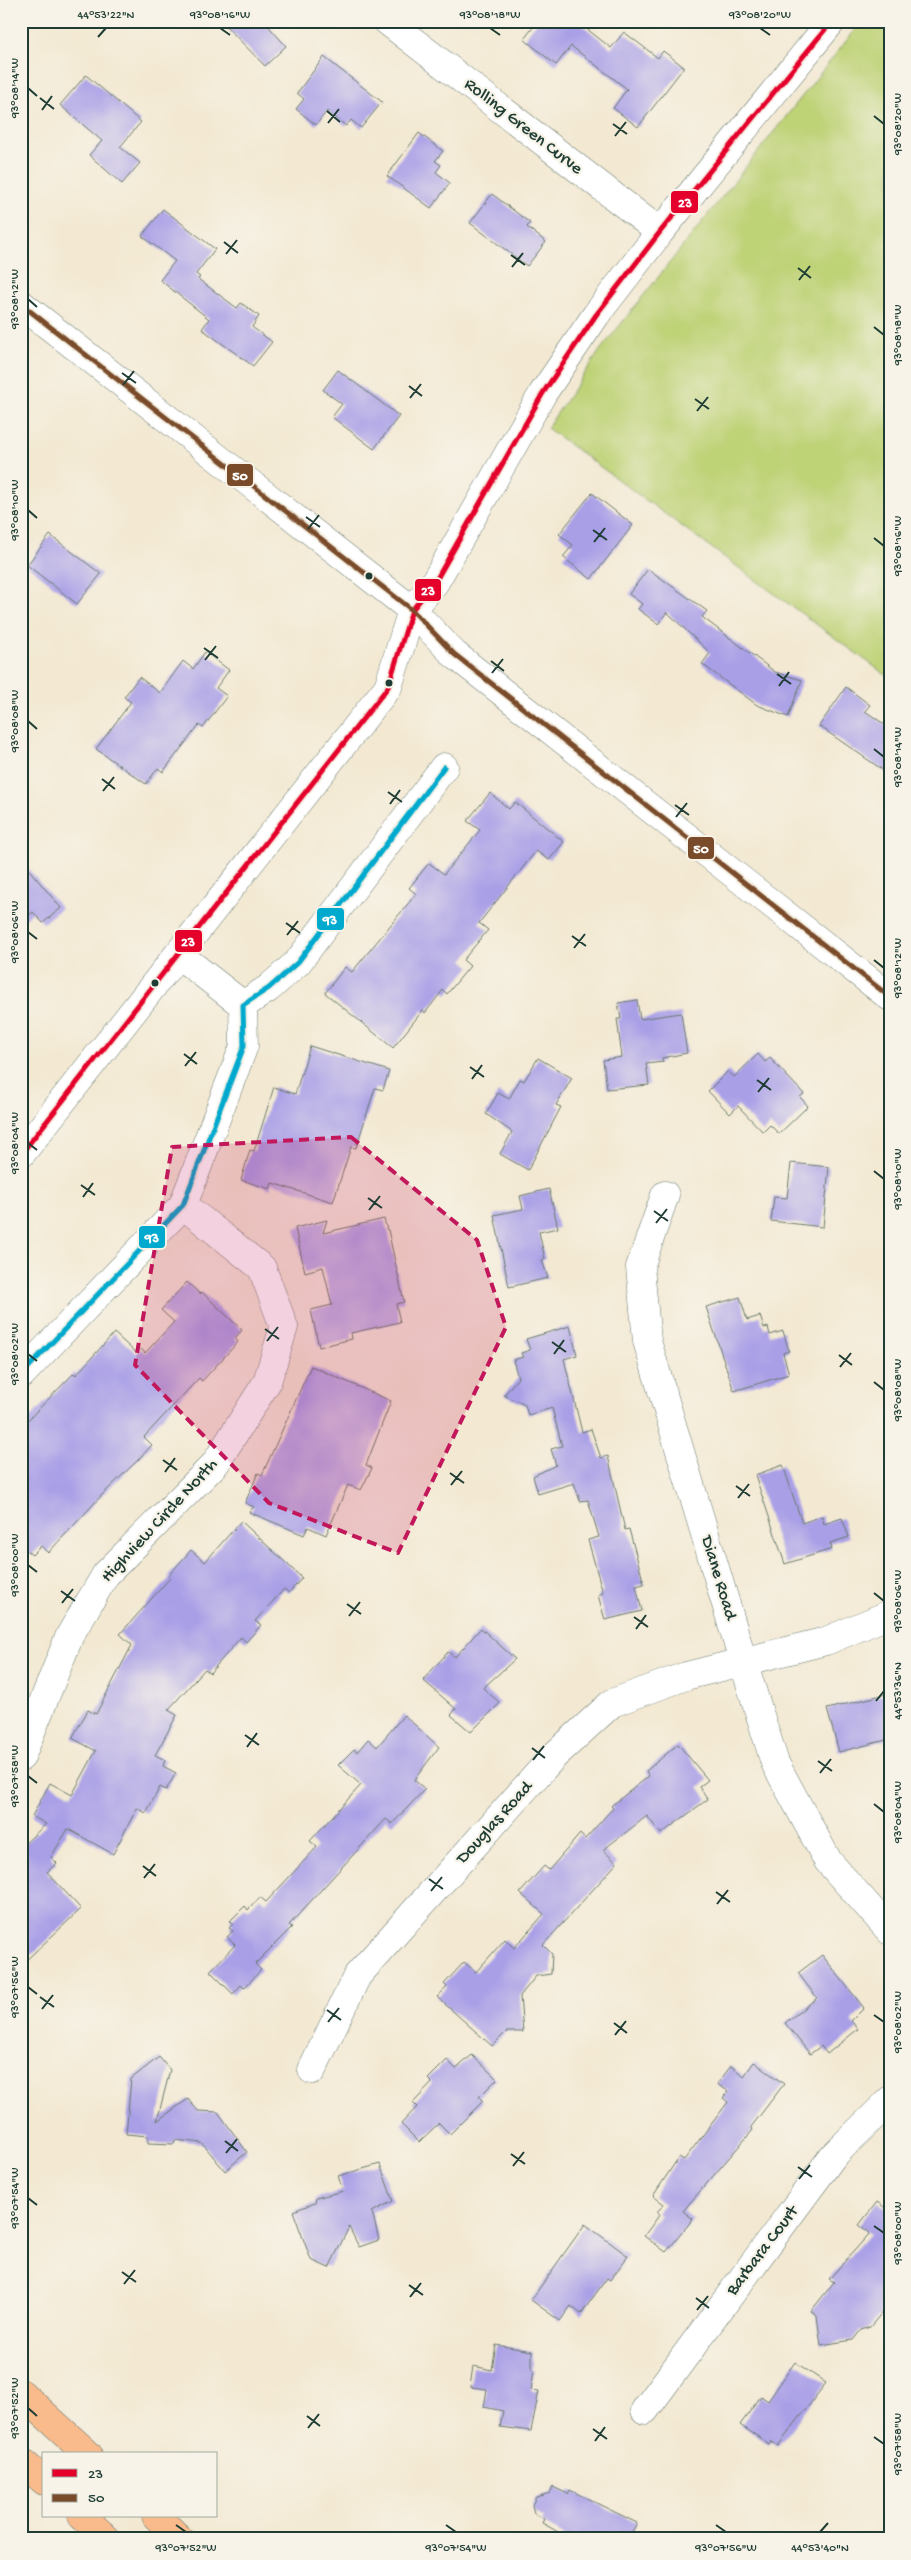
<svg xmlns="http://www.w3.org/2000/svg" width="911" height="2560" font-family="'Gochi Hand',sans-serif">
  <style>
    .green { fill: #bed276; stroke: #6e8855 }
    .building { fill: #a99fe7 }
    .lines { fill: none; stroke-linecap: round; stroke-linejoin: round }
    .minor-casing { stroke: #69796c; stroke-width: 29 }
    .highway-casing { stroke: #69796c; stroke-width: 29 }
    .minor { stroke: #fff; stroke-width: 28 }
    .highway { stroke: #fabb8c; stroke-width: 28 }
    .bus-1-casing { stroke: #f7f3e8; stroke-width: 9 }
    .bus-2-casing { stroke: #f7f3e8; stroke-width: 9 }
    .bus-3-casing { stroke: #f7f3e8; stroke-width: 9 }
    .bus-1 { stroke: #e4002b; stroke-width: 5 }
    .bus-2 { stroke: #7a4b2a; stroke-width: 5 }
    .bus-3 { stroke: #00a9ce; stroke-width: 5 }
    .marked { fill: #c2185b; fill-opacity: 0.2; stroke: #c2185b; stroke-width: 4; stroke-dasharray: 10 6; stroke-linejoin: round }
    .ticks { fill: none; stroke: #1f3d34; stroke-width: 2 }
    .bus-dot { fill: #1f3d34; stroke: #f7f3e8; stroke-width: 2 }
    .labels { text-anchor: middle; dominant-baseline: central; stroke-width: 4.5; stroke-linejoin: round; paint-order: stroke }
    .street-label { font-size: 18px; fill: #1f3d34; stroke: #f7f3e8 }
    .line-badge { stroke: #f7f3e8; stroke-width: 2 }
    .badge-label { font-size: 14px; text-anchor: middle; font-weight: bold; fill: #fff }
    .neatline { fill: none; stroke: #1f3d34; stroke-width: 2 }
    .ticks-label { font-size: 12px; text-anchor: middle; fill: #1f3d34 }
  </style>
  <rect width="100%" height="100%" fill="#f7f3e8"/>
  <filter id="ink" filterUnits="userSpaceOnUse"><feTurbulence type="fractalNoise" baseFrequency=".02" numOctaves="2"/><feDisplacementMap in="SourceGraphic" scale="10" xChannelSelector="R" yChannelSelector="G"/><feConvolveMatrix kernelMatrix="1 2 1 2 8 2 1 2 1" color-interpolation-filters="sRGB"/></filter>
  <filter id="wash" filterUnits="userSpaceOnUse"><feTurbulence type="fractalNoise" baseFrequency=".0096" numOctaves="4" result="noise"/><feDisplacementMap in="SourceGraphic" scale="20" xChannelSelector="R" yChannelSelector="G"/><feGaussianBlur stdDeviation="1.12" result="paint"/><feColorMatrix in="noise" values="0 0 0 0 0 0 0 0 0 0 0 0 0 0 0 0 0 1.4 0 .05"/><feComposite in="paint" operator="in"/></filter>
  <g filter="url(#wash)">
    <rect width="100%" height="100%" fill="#f3e9d3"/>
    <path class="green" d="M862,21H890V678L547,428L601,349Z"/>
    <g id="blocks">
      <path class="building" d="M221,21H264L286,46L265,66Z
        M538,21H577L611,48L624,32L658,58L663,51L684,67L638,127L613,108L627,89L571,46L556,65L524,39Z
        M324,57L382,102L361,128L351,120L346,126L327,111L316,125L296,109L304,99L297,93Z
        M86,75L141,122L120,147L140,163L122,184L89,155L102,141L60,105Z
        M419,133L443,151L435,161L441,165L436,172L450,183L431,208L387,176Z
        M492,194L530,223L527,227L546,242L527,266L470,223Z
        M163,209L215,249L196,274L200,277L198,279L237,308L241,303L259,316L252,327L272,342L253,366L202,329L209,319L160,280L175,261L142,236Z
        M338,370L399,416L374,449L332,417L342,404L323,390Z
        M592,493L633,525L591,579L563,557L573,545L559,534Z
        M50,535L101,574L77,604L27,565Z
        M648,569L707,611L702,617L775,672L802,680L788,717L757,705L702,664L710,653L667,612L658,624L638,609L642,604L629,594Z
        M205,652L229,670L216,688L227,696L203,728L199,725L163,772L158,768L146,784L96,749L131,702L124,697L139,677L160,693L183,661L193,669Z
        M846,687L870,705L865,711L890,728V775L819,726Z
        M490,793L509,809L515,802L564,842L549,860L536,851L479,923L488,930L463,960L470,966L447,994L443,990L425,1013L423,1010L393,1048L325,993L345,967L352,972L416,894L409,888L429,863L444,874L480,830L467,821Z
        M21,860L61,908L43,923L33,912L21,922Z
        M637,1000L640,1019L681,1013L687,1053L662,1058L663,1062L646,1064L649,1085L607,1089L603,1060L622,1057L617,1019H621L618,1003Z
        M310,1046L389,1071L383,1090L375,1088L356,1148L351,1147L333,1202L272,1183L270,1189L241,1180L250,1150L254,1151L274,1087L295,1094Z
        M758,1054L765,1062L770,1058L804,1094L800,1097L808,1106L779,1134L770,1125L763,1132L738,1106L730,1114L708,1091L728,1071L734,1077Z
        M538,1058L572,1078L556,1105L561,1107L528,1170L500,1154L512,1132L486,1114L498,1093L509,1099L520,1079L524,1081Z
        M791,1163L829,1167L823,1227L771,1221L774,1197L787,1198Z
        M549,1189L558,1228L539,1232L545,1259L542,1260L548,1278L509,1287L494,1215L523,1209L520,1196Z
        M384,1219L387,1230H388L404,1302L396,1304L400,1322L351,1333L352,1339L319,1347L311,1310L332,1305L323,1267L305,1272L295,1228L327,1220L323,1233Z
        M187,1282L200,1294L202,1292L242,1330L235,1338L238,1342L202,1381L199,1378L144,1437L152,1445L137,1461L103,1494L48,1553L41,1546L32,1555L21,1546V1427L74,1373L76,1375L114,1333L136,1353L141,1349L145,1353L174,1322L161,1310Z
        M740,1297L747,1320L760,1316L764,1328L768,1327L770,1335L783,1331L789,1351L783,1353L789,1374L734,1391L706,1307Z
        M570,1326L577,1355L564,1359L582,1432L591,1429L601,1458L608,1456L625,1530L629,1529L644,1584L636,1586L642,1611L605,1620L598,1595L603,1593L588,1540L599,1537L588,1500L580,1501L574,1483L538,1494L533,1476L556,1465L551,1449L562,1446L552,1408L528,1415L525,1405L504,1395L518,1378L513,1360L523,1357L521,1353L530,1350L526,1339Z
        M311,1366L391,1401L366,1465L372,1468L361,1490L348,1485L326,1535L308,1527L304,1535L249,1512L254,1507L245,1503L258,1473L262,1475Z
        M783,1465L802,1523L822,1516L824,1524L842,1518L849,1537L830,1543L832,1549L785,1564L755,1475Z
        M241,1521L302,1578L289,1593L284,1589L255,1621L261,1625L246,1642L241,1637L210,1673L205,1669L168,1710L177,1715L155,1755L165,1760L163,1766L176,1773L166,1790L160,1787L146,1813L137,1808L113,1854L68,1829L51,1857L57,1863L47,1872L81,1909L21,1965V1847L46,1824L32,1816L50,1783L72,1795L96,1751L72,1738L88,1710L96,1714L132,1645L120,1634L170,1578L168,1576L191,1550L205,1562Z
        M481,1628L515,1659L483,1688L500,1703L471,1732L451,1715L456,1709L423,1680L448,1652L455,1657Z
        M890,1693V1739L839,1752L827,1709Z
        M404,1715L439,1747L414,1780L425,1789L392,1824L386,1819L289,1925L292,1927L255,1964L261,1970L244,1988L241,1985L233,1994L210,1971L235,1945L227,1937L233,1931L229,1928L233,1924L230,1921L245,1906L248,1910L260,1897L266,1902L317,1847L310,1841L361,1785L338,1765L354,1749L357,1752L368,1739L377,1747Z
        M678,1744L708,1780L699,1787L708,1799L661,1834L647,1816L603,1850L617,1863L543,1945L552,1954L551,1974L536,1976L520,1996L523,2032H506L492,2046L437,1997L447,1987L444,1984L464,1962L476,1972L505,1939L514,1948L544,1914L520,1893L544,1866L549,1870L580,1834L585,1839L613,1808L611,1806L649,1776L646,1771Z
        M822,1955L864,2008L851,2021L858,2029L827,2054L821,2046L810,2054L785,2023L817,1998L798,1973Z
        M472,2055L497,2079L479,2097L483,2101L450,2134L439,2123L419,2142L401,2124L417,2107L413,2103L432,2083L428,2079L447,2060L456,2069Z
        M159,2057L170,2070L157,2121L188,2099L198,2111L218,2112L247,2152L225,2171L202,2143L175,2140L174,2144L148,2143V2136L126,2134L131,2079Z
        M754,2062L784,2084L751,2127L753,2130L683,2211L693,2219L666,2252L644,2236L660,2214L657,2212L664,2204L653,2196L679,2157L684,2160L728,2102L723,2098L728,2091L717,2084L731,2066L744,2076Z
        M380,2164L393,2201L372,2212L379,2240L359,2247L349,2227L329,2268L311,2260L293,2211L315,2203L316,2198L343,2191L338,2176Z
        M877,2202L890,2211V2303L870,2327L861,2330L853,2340L821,2345L817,2316L811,2311L834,2282L829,2279L870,2233L859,2225Z
        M585,2224L628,2256L610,2280L607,2278L581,2314L571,2306L560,2321L531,2300Z
        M496,2345L532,2351V2370L534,2371L531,2390L539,2391L531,2431L500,2427L503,2411L484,2407L487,2389L470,2387L473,2366L492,2370Z
        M795,2362L826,2383L778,2446L771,2441L769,2444L740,2425L761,2396L768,2401Z
        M553,2487L568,2494L570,2490L637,2523L628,2539H571L542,2523L544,2519L534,2513L532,2505L536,2497L550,2493Z"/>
    </g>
  </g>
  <g filter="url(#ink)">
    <use href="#blocks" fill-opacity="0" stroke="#69796c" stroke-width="1"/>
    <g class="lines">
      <g class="minor-casing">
        <path id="minor" d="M387,21L660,232
          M21,304L412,610L454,654L890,997
          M179,955L243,1005
          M21,1154L388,687L412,610L435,582L543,393L596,315L660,232L832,21
          M665,1195L640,1267L647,1341L743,1661L775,1763L828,1861L890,1931
          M21,1375L183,1205L244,1046L243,1005L269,988L298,962L444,767
          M21,1757L70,1635L106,1574L215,1464L267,1382L284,1327L262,1268L183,1205
          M312,2070L357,1976L554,1756L612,1703L686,1676L826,1641L890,1614
          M645,2410L833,2156L890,2100"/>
      </g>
      <g class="highway-casing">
        <path id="highway" d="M21,2393L88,2454
          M21,2461L44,2481
          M82,2516L107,2539
          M156,2516L180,2539"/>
      </g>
      <use href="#minor" class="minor"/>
      <use href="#highway" class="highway"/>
      <g class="bus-1-casing">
        <path id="bus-1" d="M21,1154L388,687L412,610L435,582L543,393L596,315L660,232L832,21"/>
      </g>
      <g class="bus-2-casing">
        <path id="bus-2" d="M21,304L412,610L454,654L890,997"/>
      </g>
      <g class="bus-3-casing">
        <path id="bus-3" d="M21,1375L183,1205L244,1046L243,1005L269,988L298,962L444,767"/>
      </g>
      <use href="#bus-1" class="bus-1"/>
      <use href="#bus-2" class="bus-2"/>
      <use href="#bus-3" class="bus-3"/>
    </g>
  </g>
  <path class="marked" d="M351,1137L477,1240L506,1327L398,1553L269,1503L135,1365L172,1147Z"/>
  <path class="ticks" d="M220,28L230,35M490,28L500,35M760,28L770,35M98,37L106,28M28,88L37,96M40,98L54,109M42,110L52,96M327,111L340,122M874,116L884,124M328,123L339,109M613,124L627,134M615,136L626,122M224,242L238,253M226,254L237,240M511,255L525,265M512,267L523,253M798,268L811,278M799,280L810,266M28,299L37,307M874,327L884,335M122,373L136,383M123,385L134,371M409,386L422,396M410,398L421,384M695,399L709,409M697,411L708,397M28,510L37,518M306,517L320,527M308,529L319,515M593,530L607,540M874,538L884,546M594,542L605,528M204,648L218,658M205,660L216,646M491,661L504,671M492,673L503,659M777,674L791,684M779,686L789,672M28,721L37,729M874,749L884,757M102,779L115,789M103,791L114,777M388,792L402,802M390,804L400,790M675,805L689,815M676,817L687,803M286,923L300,933M28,932L37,939M287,935L298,921M572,936L586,946M574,948L585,934M874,960L884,968M184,1054L197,1064M185,1066L196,1052M470,1067L484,1077M472,1079L482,1065M757,1080L771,1090M758,1092L769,1078M28,1143L37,1150M874,1171L884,1179M81,1185L95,1195M83,1197L93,1183M368,1198L382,1208M369,1210L380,1196M654,1211L668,1221M656,1223L667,1209M265,1329L279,1339M267,1341L278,1327M552,1342L566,1352M28,1354L37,1361M554,1354L564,1340M839,1355L852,1365M840,1367L851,1353M874,1382L884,1390M163,1460L177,1470M165,1472L175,1458M450,1473L464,1483M451,1485L462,1471M736,1486L750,1496M738,1498L749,1484M28,1565L37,1572M61,1591L75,1601M874,1593L884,1601M62,1603L73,1589M347,1604L361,1614M349,1616L360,1602M634,1617L648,1627M636,1629L646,1615M876,1701L884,1691M245,1735L259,1745M247,1747L257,1733M532,1748L545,1758M533,1760L544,1746M818,1761L832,1771M820,1773L831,1759M28,1776L37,1783M874,1804L884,1812M143,1866L156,1876M144,1878L155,1864M429,1879L443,1889M431,1891L442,1877M716,1892L730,1902M717,1904L728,1890M28,1987L37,1994M40,1997L54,2007M42,2009L53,1995M327,2010L341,2020M874,2015L884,2022M328,2022L339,2008M614,2023L627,2033M615,2035L626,2021M225,2141L238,2151M226,2153L237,2139M511,2154L525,2164M513,2166L524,2152M798,2167L812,2177M799,2179L810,2165M28,2198L37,2205M874,2226L884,2233M122,2272L136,2282M124,2284L135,2270M409,2285L423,2295M410,2297L421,2283M696,2298L709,2308M697,2310L708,2296M28,2408L37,2416M307,2416L320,2426M308,2428L319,2414M593,2429L607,2439M874,2437L884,2444M595,2441L605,2427M176,2525L186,2532M446,2525L456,2532M716,2525L726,2532M820,2532L828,2523"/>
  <g class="bus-dot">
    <circle cx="369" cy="576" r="4.5"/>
    <circle cx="389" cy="683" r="4.5"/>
    <circle cx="155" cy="983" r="4.5"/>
  </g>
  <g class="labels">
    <g class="street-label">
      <text transform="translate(523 127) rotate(38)">Rolling Green Curve</text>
      <text transform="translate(160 1521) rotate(-47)">Highview Circle North</text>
      <text transform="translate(718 1578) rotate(73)">Diane Road</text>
      <text transform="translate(495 1823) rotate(-48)">Douglas Road</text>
      <text transform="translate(763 2251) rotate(-53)">Barbara Court</text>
    </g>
  </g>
  <g class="line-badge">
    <rect x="670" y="190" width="29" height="24" rx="5" fill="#e4002b"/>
    <rect x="226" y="463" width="28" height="24" rx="5" fill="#7a4b2a"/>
    <rect x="414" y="578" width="28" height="24" rx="5" fill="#e4002b"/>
    <rect x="687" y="836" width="28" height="24" rx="5" fill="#7a4b2a"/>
    <rect x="316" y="907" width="29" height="24" rx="5" fill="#00a9ce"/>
    <rect x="174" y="929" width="29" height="24" rx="5" fill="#e4002b"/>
    <rect x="138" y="1225" width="28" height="24" rx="5" fill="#00a9ce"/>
  </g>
  <g class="badge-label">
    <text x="685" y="207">23</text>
    <text x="240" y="480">50</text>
    <text x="428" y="595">23</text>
    <text x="701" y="853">50</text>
    <text x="330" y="924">93</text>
    <text x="188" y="946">23</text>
    <text x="152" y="1242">93</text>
  </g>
  <rect width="911" height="2560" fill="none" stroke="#f7f3e8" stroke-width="55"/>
  <rect x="42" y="2452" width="175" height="65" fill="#f7f3e8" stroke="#a1aaa0"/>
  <rect x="52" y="2469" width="25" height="8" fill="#e4002b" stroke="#a1aaa0"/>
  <text x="88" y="2478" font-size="15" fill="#1f3d34">23</text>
  <rect x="52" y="2494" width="25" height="8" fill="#7a4b2a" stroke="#a1aaa0"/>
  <text x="88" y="2502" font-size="15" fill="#1f3d34">50</text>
  <rect x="28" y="28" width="856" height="2504" class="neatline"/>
  <g class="ticks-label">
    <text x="106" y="18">44°53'22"N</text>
    <text x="220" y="18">93°08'16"W</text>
    <text x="490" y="18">93°08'18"W</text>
    <text x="760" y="18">93°08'20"W</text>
    <text transform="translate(14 88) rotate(-90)" y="4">93°08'14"W</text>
    <text transform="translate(897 124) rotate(-90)" y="4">93°08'20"W</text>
    <text transform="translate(14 299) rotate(-90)" y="4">93°08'12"W</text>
    <text transform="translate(897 335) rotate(-90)" y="4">93°08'18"W</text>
    <text transform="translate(14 510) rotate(-90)" y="4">93°08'10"W</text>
    <text transform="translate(897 546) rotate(-90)" y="4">93°08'16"W</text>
    <text transform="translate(14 721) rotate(-90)" y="4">93°08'08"W</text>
    <text transform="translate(897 757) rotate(-90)" y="4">93°08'14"W</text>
    <text transform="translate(14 932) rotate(-90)" y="4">93°08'06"W</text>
    <text transform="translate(897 968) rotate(-90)" y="4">93°08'12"W</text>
    <text transform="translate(14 1143) rotate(-90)" y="4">93°08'04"W</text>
    <text transform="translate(897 1179) rotate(-90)" y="4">93°08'10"W</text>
    <text transform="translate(14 1354) rotate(-90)" y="4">93°08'02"W</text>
    <text transform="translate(897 1390) rotate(-90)" y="4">93°08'08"W</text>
    <text transform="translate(14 1565) rotate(-90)" y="4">93°08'00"W</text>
    <text transform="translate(897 1601) rotate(-90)" y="4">93°08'06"W</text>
    <text transform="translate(897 1691) rotate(-90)" y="4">44°53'36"N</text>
    <text transform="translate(14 1776) rotate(-90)" y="4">93°07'58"W</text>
    <text transform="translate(897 1812) rotate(-90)" y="4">93°08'04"W</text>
    <text transform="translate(14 1987) rotate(-90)" y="4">93°07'56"W</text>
    <text transform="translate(897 2022) rotate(-90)" y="4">93°08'02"W</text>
    <text transform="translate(14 2198) rotate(-90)" y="4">93°07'54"W</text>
    <text transform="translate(897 2233) rotate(-90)" y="4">93°08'00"W</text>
    <text transform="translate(14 2408) rotate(-90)" y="4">93°07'52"W</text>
    <text transform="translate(897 2444) rotate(-90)" y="4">93°07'58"W</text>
    <text x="186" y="2551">93°07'52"W</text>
    <text x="456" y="2551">93°07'54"W</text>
    <text x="726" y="2551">93°07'56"W</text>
    <text x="820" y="2551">44°53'40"N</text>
  </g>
</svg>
